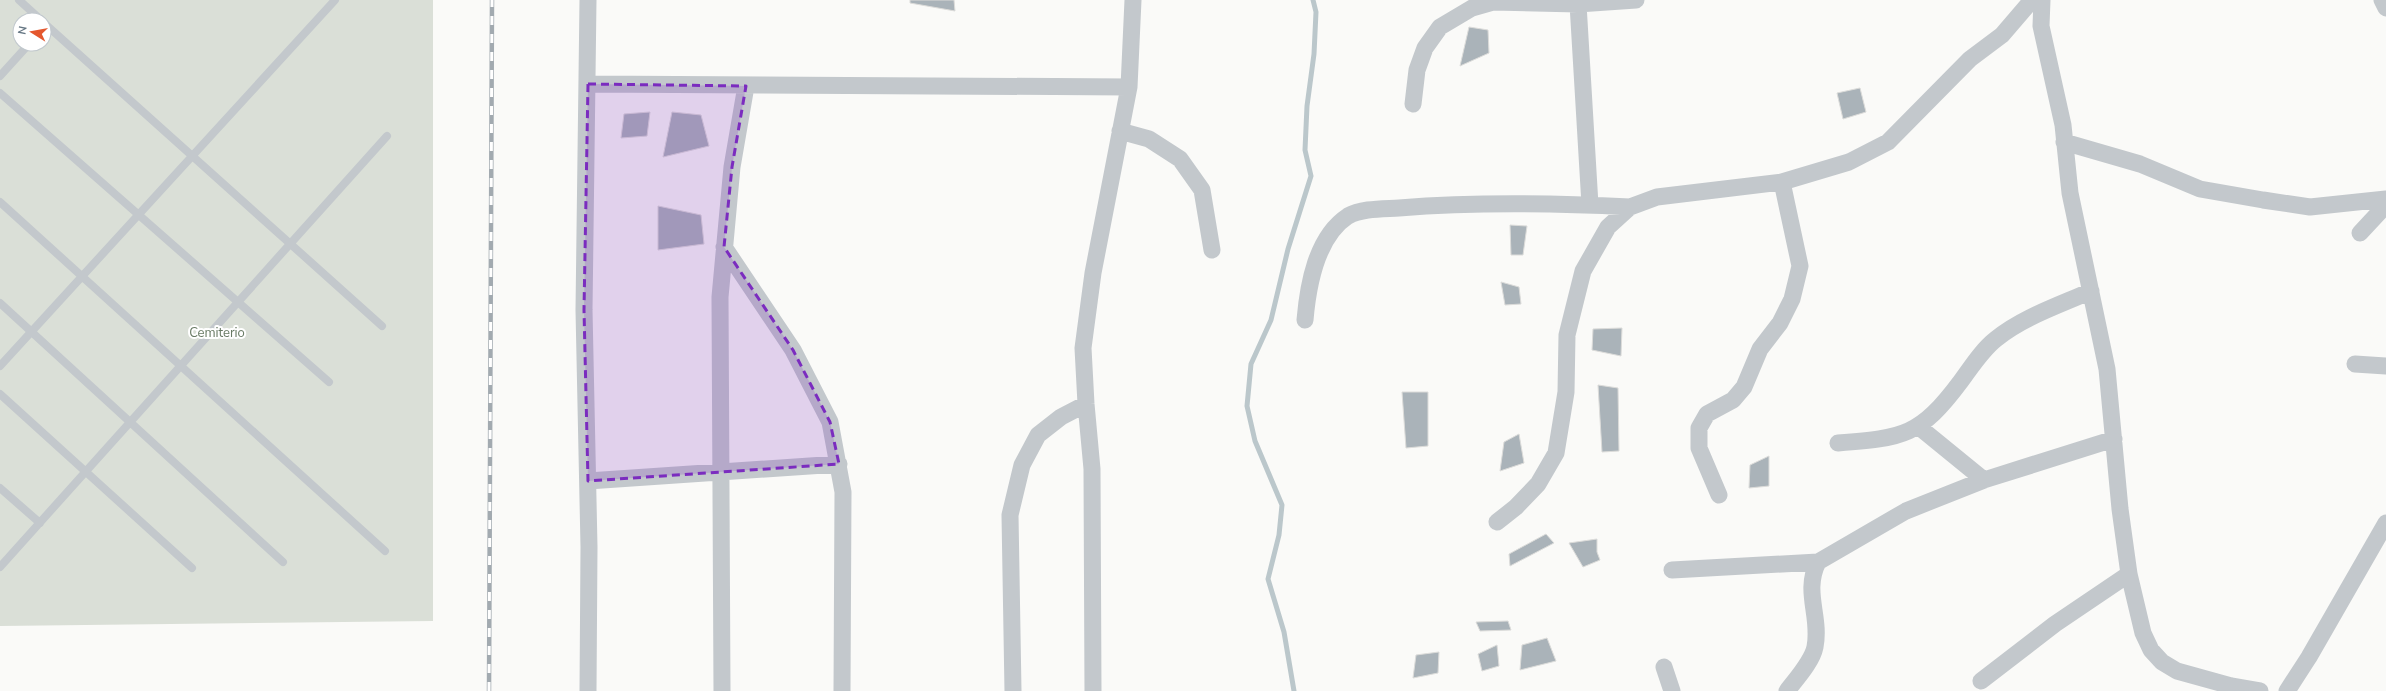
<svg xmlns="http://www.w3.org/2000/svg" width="2386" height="691" font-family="'Nunito Sans',sans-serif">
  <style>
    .green { fill: #dadfd7; fill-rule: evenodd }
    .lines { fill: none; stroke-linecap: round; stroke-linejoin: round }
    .stream { stroke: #bbc7cb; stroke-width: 5 }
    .building { fill: #aab3b9; stroke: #dcdcda }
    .lane { stroke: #c3c8cc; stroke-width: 8 }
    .street { stroke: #c3c8cc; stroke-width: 17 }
    .rail-casing { stroke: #a2aab0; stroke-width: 4.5 }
    .rail { stroke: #fff; stroke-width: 3; stroke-dasharray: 9; stroke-linecap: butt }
    .marked { fill: #7b2cbf; fill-opacity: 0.2; stroke: #7b2cbf; stroke-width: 3; stroke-dasharray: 8 5; stroke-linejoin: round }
    .labels { text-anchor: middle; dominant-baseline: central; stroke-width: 4; stroke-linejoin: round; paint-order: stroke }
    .park-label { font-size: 13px; fill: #687a64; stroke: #fff }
  </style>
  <rect width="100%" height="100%" fill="#fafaf8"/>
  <path class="green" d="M0,0H433V621L0,626ZM20,20H44V44H20Z"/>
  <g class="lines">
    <path class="stream" d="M1294,691L1284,632L1268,579L1279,535L1282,505L1255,441L1247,406L1251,364L1271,320L1288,249L1311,176L1305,150L1307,106L1314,54L1316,12L1313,0"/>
  </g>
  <path class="building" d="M910,0H954L955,11L910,3Z
    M1469,27L1488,30L1489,53L1460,66Z
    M1860,88L1866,112L1843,119L1837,93Z
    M650,112L647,136L621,138L624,114Z
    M672,112L701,115L709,146L663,157Z
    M658,206L701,215L704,244L658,250Z
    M1510,225L1527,226L1523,255H1511Z
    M1501,282L1519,287L1521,304L1505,305Z
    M1622,328L1621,356L1592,350L1593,329Z
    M1598,385L1618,388L1619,451L1602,452Z
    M1402,392H1428V446L1406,448Z
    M1519,434L1524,463L1500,471L1504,442Z
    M1769,456V486L1749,488L1750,465Z
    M1546,534L1554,543L1510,566L1509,554Z
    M1597,539V552L1600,560L1583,567L1569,543Z
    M1508,621L1511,630L1480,631L1476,622Z
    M1547,638L1556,661L1520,670L1522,645Z
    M1497,645L1499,666L1482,671L1478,654Z
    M1439,652L1438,673L1413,678L1416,655Z"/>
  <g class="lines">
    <path class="lane" d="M19,0L41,20
      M44,23L382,326
      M0,76L29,44
      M0,93L329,382
      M0,202L385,551
      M0,303L283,562
      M0,366L335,0
      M0,394L192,568
      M0,488L40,523
      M0,567L387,136"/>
    <path class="street" d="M588,0L584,310L589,547L588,691
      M2042,0L2041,26L2063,125L2070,193L2107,369L2120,509L2129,574L2143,633L2151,650L2162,662L2177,671L2231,686L2260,691
      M2382,0L2386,8
      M1578,4L1590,205
      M588,84L1129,87
      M1413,104L1417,70L1425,48L1440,27L1472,8L1493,2L1578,4L1636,0
      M1120,131L1149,139L1180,159L1202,190L1212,250
      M2064,142L2140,164L2200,189L2263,200L2310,207L2386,199
      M2360,233L2386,205
      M724,247L793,350L830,422L843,492L842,691
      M1305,320C1308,285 1316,237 1348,216C1362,208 1384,209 1399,208C1475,202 1553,203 1630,207
      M2355,364L2386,366
      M1919,427L1984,480
      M1838,443C1904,438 1920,436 1961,381C1972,366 1982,350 1996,339C2023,317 2060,305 2091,291
      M588,481L839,464
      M1719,495L1699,448V428L1707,414L1733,400L1744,387L1760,349L1780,323L1792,299L1800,266L1782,182
      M1497,522L1516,507L1538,484L1556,453L1566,392L1567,335L1583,271L1608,227L1630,207L1657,197L1782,182L1849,162L1888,142L1970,59L2002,35L2032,0
      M1672,570L1818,562
      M1664,667L1672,691
      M1981,681L2055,624L2129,574
      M722,691L720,297L732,167L746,86
      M1013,691L1010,515L1022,465L1038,435L1061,417L1086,404
      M1093,691L1092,469L1086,404L1083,348L1093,273L1129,87L1133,0
      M1787,691C1796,679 1812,662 1815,647C1821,616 1803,592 1818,562L1906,511L1984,480L2114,439
      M2287,691L2309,657L2386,523"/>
    <g class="rail-casing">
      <path id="rail" d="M489,691L492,0"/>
    </g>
    <use href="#rail" class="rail"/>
  </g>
  <path class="marked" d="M588,84L746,86L732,167L724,247L793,350L830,422L839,464L588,481L584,310Z"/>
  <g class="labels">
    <g class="park-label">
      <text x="217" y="333">Cemiterio</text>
    </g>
  </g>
  <g transform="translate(32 32) rotate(281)"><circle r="19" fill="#ffffff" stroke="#c1c8cd"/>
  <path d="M0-3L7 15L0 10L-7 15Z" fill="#e4572e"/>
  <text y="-6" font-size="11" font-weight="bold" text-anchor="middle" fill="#657683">N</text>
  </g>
</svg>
